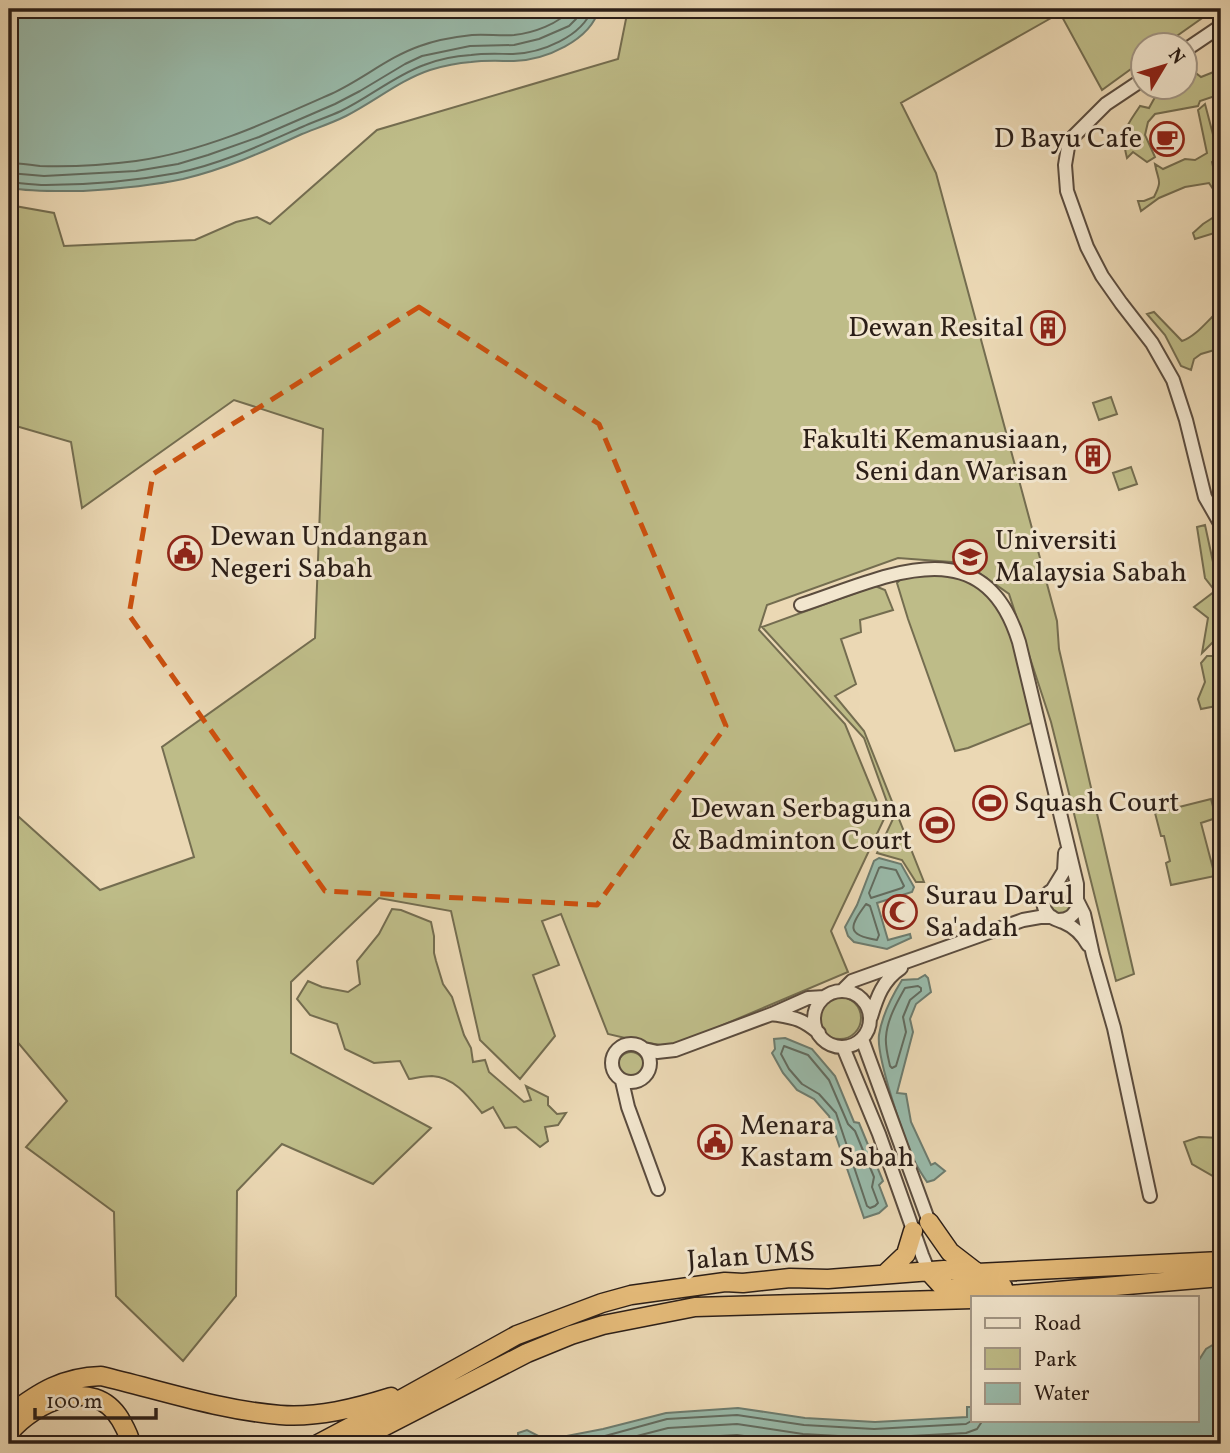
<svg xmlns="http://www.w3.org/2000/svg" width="1230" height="1453" font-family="Vollkorn,serif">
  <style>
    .green { fill: #bebc88; stroke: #746d50; stroke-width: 2 }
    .water { fill: #99baaa; stroke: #6d7c6f; stroke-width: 2 }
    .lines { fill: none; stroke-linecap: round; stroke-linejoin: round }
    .shore { stroke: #626c60; stroke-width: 2 }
    .stream { stroke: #6d7c6f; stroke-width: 2.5 }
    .minor-casing { stroke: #5b4c3e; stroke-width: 16 }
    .highway-casing { stroke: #2b1e17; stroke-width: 21 }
    .minor { stroke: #f2e6ce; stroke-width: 12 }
    .highway { stroke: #e6bc7a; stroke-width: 18 }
    .marked { fill: none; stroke: #cc500e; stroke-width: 5; stroke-dasharray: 14 9; stroke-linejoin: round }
    .labels { text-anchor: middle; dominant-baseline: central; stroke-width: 6; stroke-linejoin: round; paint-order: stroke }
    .poi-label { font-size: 28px; fill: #2b1e17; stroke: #f2e6ce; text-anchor: start }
    .street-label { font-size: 28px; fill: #2b1e17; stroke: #f2e6ce }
  </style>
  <rect width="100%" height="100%" fill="#ebd8b4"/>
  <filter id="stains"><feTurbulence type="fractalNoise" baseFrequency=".00286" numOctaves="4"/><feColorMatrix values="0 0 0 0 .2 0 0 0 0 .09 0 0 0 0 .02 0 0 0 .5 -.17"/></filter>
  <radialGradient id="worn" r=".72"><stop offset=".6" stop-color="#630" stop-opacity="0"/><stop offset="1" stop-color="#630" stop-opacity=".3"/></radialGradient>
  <path class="green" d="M628,9H1215L1164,45L1142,46V61L1102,90L1060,13L901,103L936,173L1057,621L1059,649L1134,974L1116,981L1051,722L1009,594L965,563L898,558L767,605L759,630L845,724L884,819L831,931L848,972L671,1047L638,1041L608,1034L561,914L542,921L559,965L533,975L555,1036L520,1079L480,1040L451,911L379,898L291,982V1053L431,1128L373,1184L282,1144L237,1191L236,1296L183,1361L116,1296L114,1212L26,1147L67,1101L9,1032V808L100,890L194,857L162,747L315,638L323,429L234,400L82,508L71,442L9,424V205L54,213L64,246L195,240L236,222L257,217L270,224L377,130L618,59Z
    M1192,70L1201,77L1221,69V94L1200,101L1198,106L1155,114L1148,122L1145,135L1155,157L1147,162L1133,152L1127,158C1120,131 1125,129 1140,106L1149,108L1160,88H1184L1185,71Z
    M1205,104L1216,146V159L1212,162L1217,185L1221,189V231L1195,239L1193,233L1203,224L1217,215V195L1209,183L1185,187L1159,198L1141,211L1138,201H1144L1154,197C1163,179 1158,182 1155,164L1163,169L1185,159L1195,160L1207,153L1198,110Z
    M1154,312L1182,341C1194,337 1204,325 1213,316H1221V337H1219L1218,349L1201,354L1194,359L1191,370L1181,366L1165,335L1147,314Z
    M1111,397L1117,414L1099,420L1093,403Z
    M1131,467L1137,484L1119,490L1113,473Z
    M1205,525L1213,562L1221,569V634L1202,653L1208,618L1194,607L1215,591L1205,578L1197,527Z
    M941,573C962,578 984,586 998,603C1017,626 1027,686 1034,717L1031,723L968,748L955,751L908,619L897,583L903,576Z
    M875,586L885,590L893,610L860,620L861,632L841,639L856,684L835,696L864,731L924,882H916L902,860L877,853L893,819L864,738L762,627Z
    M1207,656H1215C1225,670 1224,692 1216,706L1201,709L1198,699L1205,682L1201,663Z
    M1211,799L1216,818L1201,823L1215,876L1171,885L1166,863L1170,861L1164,836H1161L1155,813Z
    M1050 904a11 11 0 1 1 22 0a11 11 0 1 1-22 0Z
    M392,909L401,910L431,922L434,936V953L436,961L443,984L452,997L464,1035L471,1048L473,1062L485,1060L489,1072L524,1102L531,1100L526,1086L548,1097V1105L557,1114L566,1113L558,1125L545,1127L548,1141L540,1147L516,1127L505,1128L493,1107L482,1113C469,1097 454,1077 432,1076C425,1076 416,1078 409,1079L400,1061L374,1063L345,1049L337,1024L310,1015L297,999L308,981L322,987L348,992L360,984L357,961L379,934Z
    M819 1018a21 21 0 1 1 42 0a21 21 0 1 1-42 0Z
    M618 1065a13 13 0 1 1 26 0a13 13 0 1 1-26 0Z
    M1199,1137L1221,1138V1198L1216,1178L1192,1164L1184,1142Z"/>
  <path class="water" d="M9,9H599C590,41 545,60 514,61C500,61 485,60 471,62C457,63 443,66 430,70C400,80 374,102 346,116C332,123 317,128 302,134C263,152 225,169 183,179C150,186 116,189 83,191C58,191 34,192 9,188Z
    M879,858L901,864L914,887L912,892L877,903L888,940L910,934L911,938L887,949L854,942L848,936L845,927L857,905L874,861Z
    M925,975L928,978L931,992L916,1004L910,1019L913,1032L897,1093L906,1094L911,1122L931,1165L935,1163L945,1171L934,1180L927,1182C923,1176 919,1170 916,1164C905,1142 876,1057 879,1035C882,1015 892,996 902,980L918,979Z
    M785,1038L812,1049L835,1076L854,1122L859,1123L883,1181L879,1185L887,1206L879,1213L864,1218L829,1116L814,1099L797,1090L783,1073L772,1053L775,1049L774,1039Z
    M1221,1340V1444H518V1433L527,1430L546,1440L603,1429L666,1413L738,1408L805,1418L875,1422L967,1417V1407H973V1420H1197V1363L1206,1349Z"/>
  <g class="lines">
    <path class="shore" d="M9,163C19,163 30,165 40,166C72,167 105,165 136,161C205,151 268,122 331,94C362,80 388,57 420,46C436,40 454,37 472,35C486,34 500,36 514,35C533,33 559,24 571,9
      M9,173L44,176L136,171L178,164L208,155L259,137L335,104L360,91L405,64L422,56L470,46L514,45L539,39L569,26L576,19L583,9
      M9,182C21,183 33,185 46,185C90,185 134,181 177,173C221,164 261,145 302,127C315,121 328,117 341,111C370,97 394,76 424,65C439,59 455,56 471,55C485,53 499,54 513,54C541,53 582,37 592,9
      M881,867L896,870L904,886L902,888L871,898L869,893L879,868Z
      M866,904L870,906L879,935L877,940C845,935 850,926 866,904Z
      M918,986L921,988V991L910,1000L903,1017L906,1032L896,1066L892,1068L890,1066C888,1057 885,1046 886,1037C887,1020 897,1002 905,988Z
      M784,1046L808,1055L829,1080L848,1124L855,1131L874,1177L872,1187L878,1203L875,1206L870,1208L867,1206L836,1113L819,1094L802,1084L789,1069L781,1054Z
      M561,1444L605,1436L667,1419L737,1415L804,1425L874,1429L966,1424L973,1420
      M606,1444L668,1428L737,1424L803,1434L874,1438L966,1433L977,1429L983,1420
      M648,1444L670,1439L737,1435L801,1444"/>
    <path class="stream" d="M1218,481L1221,492"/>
    <g class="minor-casing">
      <path id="minor" d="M1184,51L1221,26
        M1142,80L1106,104L1073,137L1068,147L1065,165L1067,191L1087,247L1102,276L1121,303L1152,343L1173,380L1186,420L1205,497L1221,525
        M801,605C884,578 983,524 1019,642L1077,884V900L1084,914L1093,955L1114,1028L1150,1196
        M1053,889L1064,871L1065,853
        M1058,920C1069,920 1075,915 1078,905L1073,893C1056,879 1034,898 1048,914C1052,919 1058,920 1063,922C1075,927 1082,934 1088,945
        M842,991L852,981L1023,920L1040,917H1052
        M814 1019a28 28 0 1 1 56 0a28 28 0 1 1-56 0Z
        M772,1014C795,1018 801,1018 819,1033
        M871,1017C877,997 883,980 901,968
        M862,1039L929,1222
        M612 1063a19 19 0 1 1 38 0a19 19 0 1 1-38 0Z
        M843,1047L879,1134L922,1255L929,1272
        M644,1049L657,1052L675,1050L772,1014L808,998L825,997
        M622,1081L628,1107L658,1189"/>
    </g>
    <g class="highway-casing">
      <path id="highway" d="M929,1222L950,1252L976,1272
        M929,1272L940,1284L949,1289L1003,1287
        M886,1273L906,1254L913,1231
        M986,1297L1221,1277
        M9,1415C39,1392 63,1377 101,1376C160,1390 219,1410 280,1415C317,1418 356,1408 391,1397
        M9,1433C35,1402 93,1375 120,1419C125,1428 129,1434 131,1444
        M318,1444L371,1416L517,1335L602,1303L631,1295L725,1282L743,1283L790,1278L828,1279L944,1270L977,1273L1221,1261
        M350,1444L527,1353L571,1335L603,1325L695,1307L973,1299"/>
    </g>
    <use href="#minor" class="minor"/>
    <use href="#highway" class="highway"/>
  </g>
  <path class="marked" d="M419,307L599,424L726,726L597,905L325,891L129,615L153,474Z"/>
  <defs>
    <g id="cafe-ring" transform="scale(1.75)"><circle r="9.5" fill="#f2e6ce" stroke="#8f2418" stroke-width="1.5"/><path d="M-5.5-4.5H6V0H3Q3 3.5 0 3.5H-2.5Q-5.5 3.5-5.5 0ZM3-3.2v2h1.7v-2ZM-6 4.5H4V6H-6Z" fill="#8f2418"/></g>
    <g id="building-ring" transform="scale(1.75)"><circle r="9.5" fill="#f2e6ce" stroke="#8f2418" stroke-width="1.5"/><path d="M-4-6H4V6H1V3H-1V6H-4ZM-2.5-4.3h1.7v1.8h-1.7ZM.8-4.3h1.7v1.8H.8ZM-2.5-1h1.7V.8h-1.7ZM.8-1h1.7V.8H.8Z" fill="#8f2418"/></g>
    <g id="civic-ring" transform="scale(1.75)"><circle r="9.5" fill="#f2e6ce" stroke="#8f2418" stroke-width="1.5"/><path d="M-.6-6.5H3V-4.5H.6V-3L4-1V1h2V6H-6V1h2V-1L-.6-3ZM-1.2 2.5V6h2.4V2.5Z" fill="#8f2418"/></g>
    <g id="university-ring" transform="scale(1.75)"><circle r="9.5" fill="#f2e6ce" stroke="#8f2418" stroke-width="1.5"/><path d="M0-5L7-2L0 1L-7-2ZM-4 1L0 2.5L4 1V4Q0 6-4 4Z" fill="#8f2418"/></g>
    <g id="stadium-ring" transform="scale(1.75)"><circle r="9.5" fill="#f2e6ce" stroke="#8f2418" stroke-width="1.5"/><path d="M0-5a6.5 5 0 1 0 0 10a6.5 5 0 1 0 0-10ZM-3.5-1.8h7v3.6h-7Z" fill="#8f2418"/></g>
    <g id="mosque-ring" transform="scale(1.75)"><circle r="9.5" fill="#f2e6ce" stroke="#8f2418" stroke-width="1.5"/><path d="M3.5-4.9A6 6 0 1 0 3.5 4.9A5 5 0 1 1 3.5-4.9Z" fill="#8f2418"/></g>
  </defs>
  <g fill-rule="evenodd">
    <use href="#cafe-ring" x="1167" y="139"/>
    <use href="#building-ring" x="1048" y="328"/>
    <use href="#building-ring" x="1093" y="456"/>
    <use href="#civic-ring" x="185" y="553"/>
    <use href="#university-ring" x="970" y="557"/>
    <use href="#stadium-ring" x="990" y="803"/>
    <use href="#stadium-ring" x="937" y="825"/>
    <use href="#mosque-ring" x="900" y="912"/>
    <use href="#civic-ring" x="715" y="1142"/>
  </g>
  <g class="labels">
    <g class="poi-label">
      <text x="1142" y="139" text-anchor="end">D Bayu Cafe</text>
      <text x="1024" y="328" text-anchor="end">Dewan Resital</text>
      <text x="1068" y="440" text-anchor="end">Fakulti Kemanusiaan,<tspan x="1068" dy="32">Seni dan Warisan</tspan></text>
      <text x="210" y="537">Dewan Undangan<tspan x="210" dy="32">Negeri Sabah</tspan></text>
      <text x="995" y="541">Universiti<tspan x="995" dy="32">Malaysia Sabah</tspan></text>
      <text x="1014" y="803">Squash Court</text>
      <text x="912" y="809" text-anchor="end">Dewan Serbaguna<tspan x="912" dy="32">&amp; Badminton Court</tspan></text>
      <text x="925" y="896">Surau Darul<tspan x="925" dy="32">Sa'adah</tspan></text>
      <text x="740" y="1126">Menara<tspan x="740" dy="32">Kastam Sabah</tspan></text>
    </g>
    <g class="street-label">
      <text transform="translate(751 1257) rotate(-4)">Jalan UMS</text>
    </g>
  </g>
  <rect width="1230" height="1453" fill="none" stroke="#ebd8b4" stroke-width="35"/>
  <rect x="10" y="10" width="1209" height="1432" fill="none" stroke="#2b1e17" stroke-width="3.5"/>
  <rect x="18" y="18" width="1195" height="1418" fill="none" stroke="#2b1e17" stroke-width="2"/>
  <rect x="971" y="1296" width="228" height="126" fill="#f2e6ce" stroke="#a29685" stroke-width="2"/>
  <rect x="985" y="1318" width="35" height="10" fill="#f2e6ce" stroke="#a29685" stroke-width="2"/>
  <text x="1034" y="1330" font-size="21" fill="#2b1e17">Road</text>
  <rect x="985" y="1348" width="35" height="21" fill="#bebc88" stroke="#a29685" stroke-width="2"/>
  <text x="1034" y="1366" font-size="21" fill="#2b1e17">Park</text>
  <rect x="985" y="1383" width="35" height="21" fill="#99baaa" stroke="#a29685" stroke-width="2"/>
  <text x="1034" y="1400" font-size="21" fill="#2b1e17">Water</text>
  <g transform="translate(1164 66) rotate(52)"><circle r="33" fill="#f2e6ce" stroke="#a29685" stroke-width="2"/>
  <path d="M0-5L12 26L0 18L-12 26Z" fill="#8f2418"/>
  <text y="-10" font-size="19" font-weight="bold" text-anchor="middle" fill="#2b1e17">N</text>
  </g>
  <path d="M35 1408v10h121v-10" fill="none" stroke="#2b1e17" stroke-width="3.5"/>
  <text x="46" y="1408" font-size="21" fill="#2b1e17" stroke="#f2e6ce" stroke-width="5" paint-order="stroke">100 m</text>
  <rect width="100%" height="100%" filter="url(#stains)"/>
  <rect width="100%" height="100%" fill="url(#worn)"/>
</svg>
